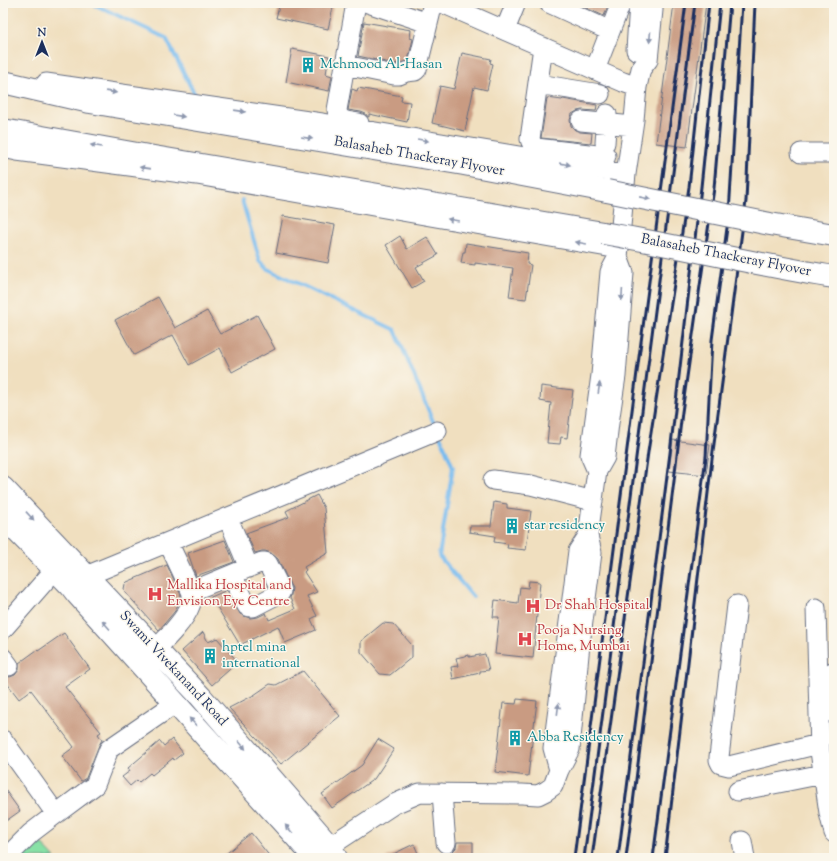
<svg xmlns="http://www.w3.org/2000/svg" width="837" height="861" font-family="'Sorts Mill Goudy',serif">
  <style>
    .green { fill: #88e1a6; stroke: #528882 }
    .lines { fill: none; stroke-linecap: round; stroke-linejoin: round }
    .stream { stroke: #79bcef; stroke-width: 4 }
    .building { fill: #c99b82 }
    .minor-casing { stroke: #666d80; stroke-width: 21 }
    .major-casing { stroke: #666d80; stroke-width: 24 }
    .minor { stroke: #fff; stroke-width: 19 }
    .major { stroke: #fff; stroke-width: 22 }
    .rail { stroke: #1b2f5e; stroke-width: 3 }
    .major-bridge-casing { stroke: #666d80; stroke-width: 24; stroke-linecap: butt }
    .major-bridge { stroke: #fff; stroke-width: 22 }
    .oneway { fill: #8d97ae }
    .labels { text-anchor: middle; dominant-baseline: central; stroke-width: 3; stroke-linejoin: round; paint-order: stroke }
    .culture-label { font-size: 14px; fill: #0d838f; stroke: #fbf7ec; text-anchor: start }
    .street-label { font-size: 14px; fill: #1b2f5e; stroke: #fbf7ec }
    .health-label { font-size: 14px; fill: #be3a42; stroke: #fbf7ec; text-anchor: start }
  </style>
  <rect width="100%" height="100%" fill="#fbf7ec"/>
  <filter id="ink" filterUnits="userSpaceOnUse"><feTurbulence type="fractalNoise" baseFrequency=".025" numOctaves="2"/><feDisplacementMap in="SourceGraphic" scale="8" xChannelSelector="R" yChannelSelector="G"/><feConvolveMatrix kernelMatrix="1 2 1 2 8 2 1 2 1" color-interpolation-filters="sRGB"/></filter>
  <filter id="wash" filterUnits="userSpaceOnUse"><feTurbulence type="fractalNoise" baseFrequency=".012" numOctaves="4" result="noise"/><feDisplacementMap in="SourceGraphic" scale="16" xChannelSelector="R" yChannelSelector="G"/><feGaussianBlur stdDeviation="0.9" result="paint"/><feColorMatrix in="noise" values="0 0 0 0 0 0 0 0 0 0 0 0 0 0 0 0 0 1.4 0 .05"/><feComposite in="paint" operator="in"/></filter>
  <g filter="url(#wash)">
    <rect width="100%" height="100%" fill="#f0dfbf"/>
    <path class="green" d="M31,833L55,858H6Z"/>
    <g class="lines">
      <path class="stream" d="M91,3L166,38L196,97
        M242,200L260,261L268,269L395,330L435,426
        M440,436L453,467L439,556L473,597"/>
    </g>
    <g id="blocks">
      <path class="building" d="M280,3H334L328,29L276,18Z
        M575,3H609L604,16Z
        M674,3H706L687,147L656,143Z
        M364,22L411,30L410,38L413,39L408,61L395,64L358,56Z
        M292,49L329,56L326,74L332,76L329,91L286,82Z
        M462,53L491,59L490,63L493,64L487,90L474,87L465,131L432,123L440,86L454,89Z
        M358,88L402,96L401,101L410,102L407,122L369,114V117L367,116L366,114L361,112L348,110L352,89L357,91Z
        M547,98L562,100L563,99L597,105L596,111L582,110L577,111L572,114L570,120L571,126L575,130L580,132L592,133L591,143L541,138Z
        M283,216L335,225L328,263L276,253Z
        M400,236L407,249L427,237L438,255L416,267L424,281L412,288L386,245Z
        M466,243L528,253L527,264L531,265L526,299L509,297L513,268L475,263V265L461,263L463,252H465Z
        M158,297L175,328L207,311L220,334L257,315L275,349L232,372L220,348L189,365L173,335L134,355L115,320Z
        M541,386L573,390L567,438L561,437L560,444L547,443L551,403L540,401Z
        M673,440L710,445L706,475L669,471Z
        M317,495L324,508L328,553L304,567L306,570L304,572L317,592L307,596L317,616L311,619L316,630L285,643L278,626L240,645L211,597L227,590L240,614L244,616L250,618L258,617L266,613L269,620L295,609L290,598L291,595L292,588L290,585L278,559L271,553L265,551H262L255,553L246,533L289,517L286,511Z
        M494,502L507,504V508L531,511L526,550L507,548L508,544L494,542L495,536L469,532L470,526H491Z
        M225,540L234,562L196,576L188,553Z
        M167,565L181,595V598L175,611L159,630L125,592L124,589L125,584L127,582Z
        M529,581L540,582L533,658L495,654L499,617H493L495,600L518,603L520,587L528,588Z
        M383,623L393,624L412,645V657L390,675L380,674L361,652V641Z
        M203,632L208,642L217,638L238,662L212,685L182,651Z
        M64,633L90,669L65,687L101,732L98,734L102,740L99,745L86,778L81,781L62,756L74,747L31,690L19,699L3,678L4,675L10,677L15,675L19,670V663L37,650L38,651Z
        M485,654L489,670L480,671V673L453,679L451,667L458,666L456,658L469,655V657Z
        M303,671L340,716L281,764L229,708L254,695L270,684L276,685Z
        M517,699L537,701L528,776L495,772L503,703L516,704Z
        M172,739L183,753L174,760L173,758L152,775L150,773L139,782L137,780L130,786L122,777L130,771L128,768L160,741L164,746Z
        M378,739L394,749L374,779L332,808L322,794L362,765Z
        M3,787L20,811L3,823Z
        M251,833L271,858H221Z
        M457,842H473V858H451V853L456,848Z
        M414,844L420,858H385Z"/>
    </g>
  </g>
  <g filter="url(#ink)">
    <use href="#blocks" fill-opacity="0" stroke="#666d80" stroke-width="1"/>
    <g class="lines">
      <g class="minor-casing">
        <path id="minor" d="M356,3L337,110C339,123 349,121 359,123
          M368,3L428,23
          M442,3L623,82L637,87
          M549,3L610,31
          M505,30L516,3
          M543,47L530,139C531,143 532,145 536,148L606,156
          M636,50L639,3
          M345,65L394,75H399L406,72L415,71L417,69L433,3
          M595,70L621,3
          M46,83L322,123L626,174
          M538,84L600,94
          M581,121L633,126
          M605,143L607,114
          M3,148L17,151L197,175L619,249
          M801,153H834
          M597,471L590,455L601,375L610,272L618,257L626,174L634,120L637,87L641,69L648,60L653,10V3
          M493,480L531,485L593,501
          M228,518L249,568
          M168,542L192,593
          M75,582L86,576L437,431
          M737,605L719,757V760L721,764L729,766L819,744
          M816,608L820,751L829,813L834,833
          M3,629L65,558
          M156,649C167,638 185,620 190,606C192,602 192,597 192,593L197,589L262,562H265L268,564L280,588L281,591L280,593L253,607H250L247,606L232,575
          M3,658L9,666
          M834,671V713
          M3,740L56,814
          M559,770L553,748L578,551L588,536
          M738,791L823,774
          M442,793L446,843
          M742,841L745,858
          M318,854L394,804L420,793L522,794L538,795L546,791L553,786L559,770L570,749L580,644L592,553L588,536L597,471L605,457L609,423L616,376L624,273L618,257
          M6,858L31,833L56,814L95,785L109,749L176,703"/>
      </g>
      <g class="major-casing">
        <path id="major" d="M3,82L90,102L464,164L607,191
          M3,130L154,157L603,233
          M3,488L201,697L330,846L336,858
          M3,517L70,585L77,594L315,858"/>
      </g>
      <use href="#minor" class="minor"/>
      <use href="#major" class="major"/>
      <path class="rail" d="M574,858L637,372L686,3
        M584,858L695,3
        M592,858L648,452L689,187L709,3
        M618,858L670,453L701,187L720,3
        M626,858L674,481L682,412L714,188L730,3
        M653,858L706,457L712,340L729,213L742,3
        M665,858L712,459L746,201L755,3"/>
      <g class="major-bridge-casing">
        <path id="major-bridge" d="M607,191L770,224L834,235
          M603,233C681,246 757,265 834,277"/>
      </g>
      <use href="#major-bridge" class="major-bridge"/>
    </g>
    <defs><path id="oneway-solid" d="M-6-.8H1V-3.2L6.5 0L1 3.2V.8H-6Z"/></defs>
    <g class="oneway">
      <use href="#oneway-solid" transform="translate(650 37) rotate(95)"/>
      <use href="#oneway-solid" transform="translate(111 92) rotate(8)"/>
      <use href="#oneway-solid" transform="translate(240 111) rotate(8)"/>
      <use href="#oneway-solid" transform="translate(179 116) rotate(9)"/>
      <use href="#oneway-solid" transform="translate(307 138) rotate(9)"/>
      <use href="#oneway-solid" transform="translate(423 140) rotate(10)"/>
      <use href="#oneway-solid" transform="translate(96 146) rotate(-170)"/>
      <use href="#oneway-solid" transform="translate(565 164) rotate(10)"/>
      <use href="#oneway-solid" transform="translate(145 168) rotate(-172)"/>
      <use href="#oneway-solid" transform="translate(645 198) rotate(11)"/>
      <use href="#oneway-solid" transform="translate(453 220) rotate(-170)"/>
      <use href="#oneway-solid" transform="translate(581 243) rotate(-170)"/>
      <use href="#oneway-solid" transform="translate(622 295) rotate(94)"/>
      <use href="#oneway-solid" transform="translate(599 388) rotate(-82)"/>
      <use href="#oneway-solid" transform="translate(30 516) rotate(47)"/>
      <use href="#oneway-solid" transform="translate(106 625) rotate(-132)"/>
      <use href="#oneway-solid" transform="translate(558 709) rotate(-83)"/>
      <use href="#oneway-solid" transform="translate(193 722) rotate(-132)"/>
      <use href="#oneway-solid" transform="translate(242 745) rotate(49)"/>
      <use href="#oneway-solid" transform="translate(289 829) rotate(-132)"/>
    </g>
  </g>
  <defs>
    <g id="building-bare" transform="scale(1.2)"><path d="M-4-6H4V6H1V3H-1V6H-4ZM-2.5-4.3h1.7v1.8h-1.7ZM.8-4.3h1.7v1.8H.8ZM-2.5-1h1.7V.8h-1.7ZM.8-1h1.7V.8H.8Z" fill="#0f9aa8" stroke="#fbf7ec" stroke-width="2.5" paint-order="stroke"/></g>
    <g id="hospital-bare" transform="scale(1.2)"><path d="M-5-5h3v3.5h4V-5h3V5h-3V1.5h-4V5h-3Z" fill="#e0444e" stroke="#fbf7ec" stroke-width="2.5" paint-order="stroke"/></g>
  </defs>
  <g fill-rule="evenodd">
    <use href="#building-bare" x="308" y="65"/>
    <use href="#building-bare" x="512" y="526"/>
    <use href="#hospital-bare" x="155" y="594"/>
    <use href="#hospital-bare" x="533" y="606"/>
    <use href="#hospital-bare" x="525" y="639"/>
    <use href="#building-bare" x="210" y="656"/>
    <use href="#building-bare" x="515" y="738"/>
  </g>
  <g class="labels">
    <g class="culture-label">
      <text x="320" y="65">Mehmood Al-Hasan</text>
      <text x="524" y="526">star residency</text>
      <text x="222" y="648">hptel mina<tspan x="222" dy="16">international</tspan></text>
      <text x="527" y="738">Abba Residency</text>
    </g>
    <g class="street-label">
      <text transform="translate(419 157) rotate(10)">Balasaheb Thackeray Flyover</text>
      <text transform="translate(726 256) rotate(11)">Balasaheb Thackeray Flyover</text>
      <text transform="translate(173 669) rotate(47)">Swami Vivekanand Road</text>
    </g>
    <g class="health-label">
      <text x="167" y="586">Mallika Hospital and<tspan x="167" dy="16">Envision Eye Centre</tspan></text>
      <text x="545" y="606">Dr Shah Hospital</text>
      <text x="537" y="631">Pooja Nursing<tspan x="537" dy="16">Home, Mumbai</tspan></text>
    </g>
  </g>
  <rect width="837" height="861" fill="none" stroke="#fbf7ec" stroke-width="16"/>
  <g transform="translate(42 42)" stroke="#fbf7ec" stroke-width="3" paint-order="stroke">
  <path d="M0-3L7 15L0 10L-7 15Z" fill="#1b2f5e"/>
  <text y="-6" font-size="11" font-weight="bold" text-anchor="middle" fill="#1b2f5e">N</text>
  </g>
</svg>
